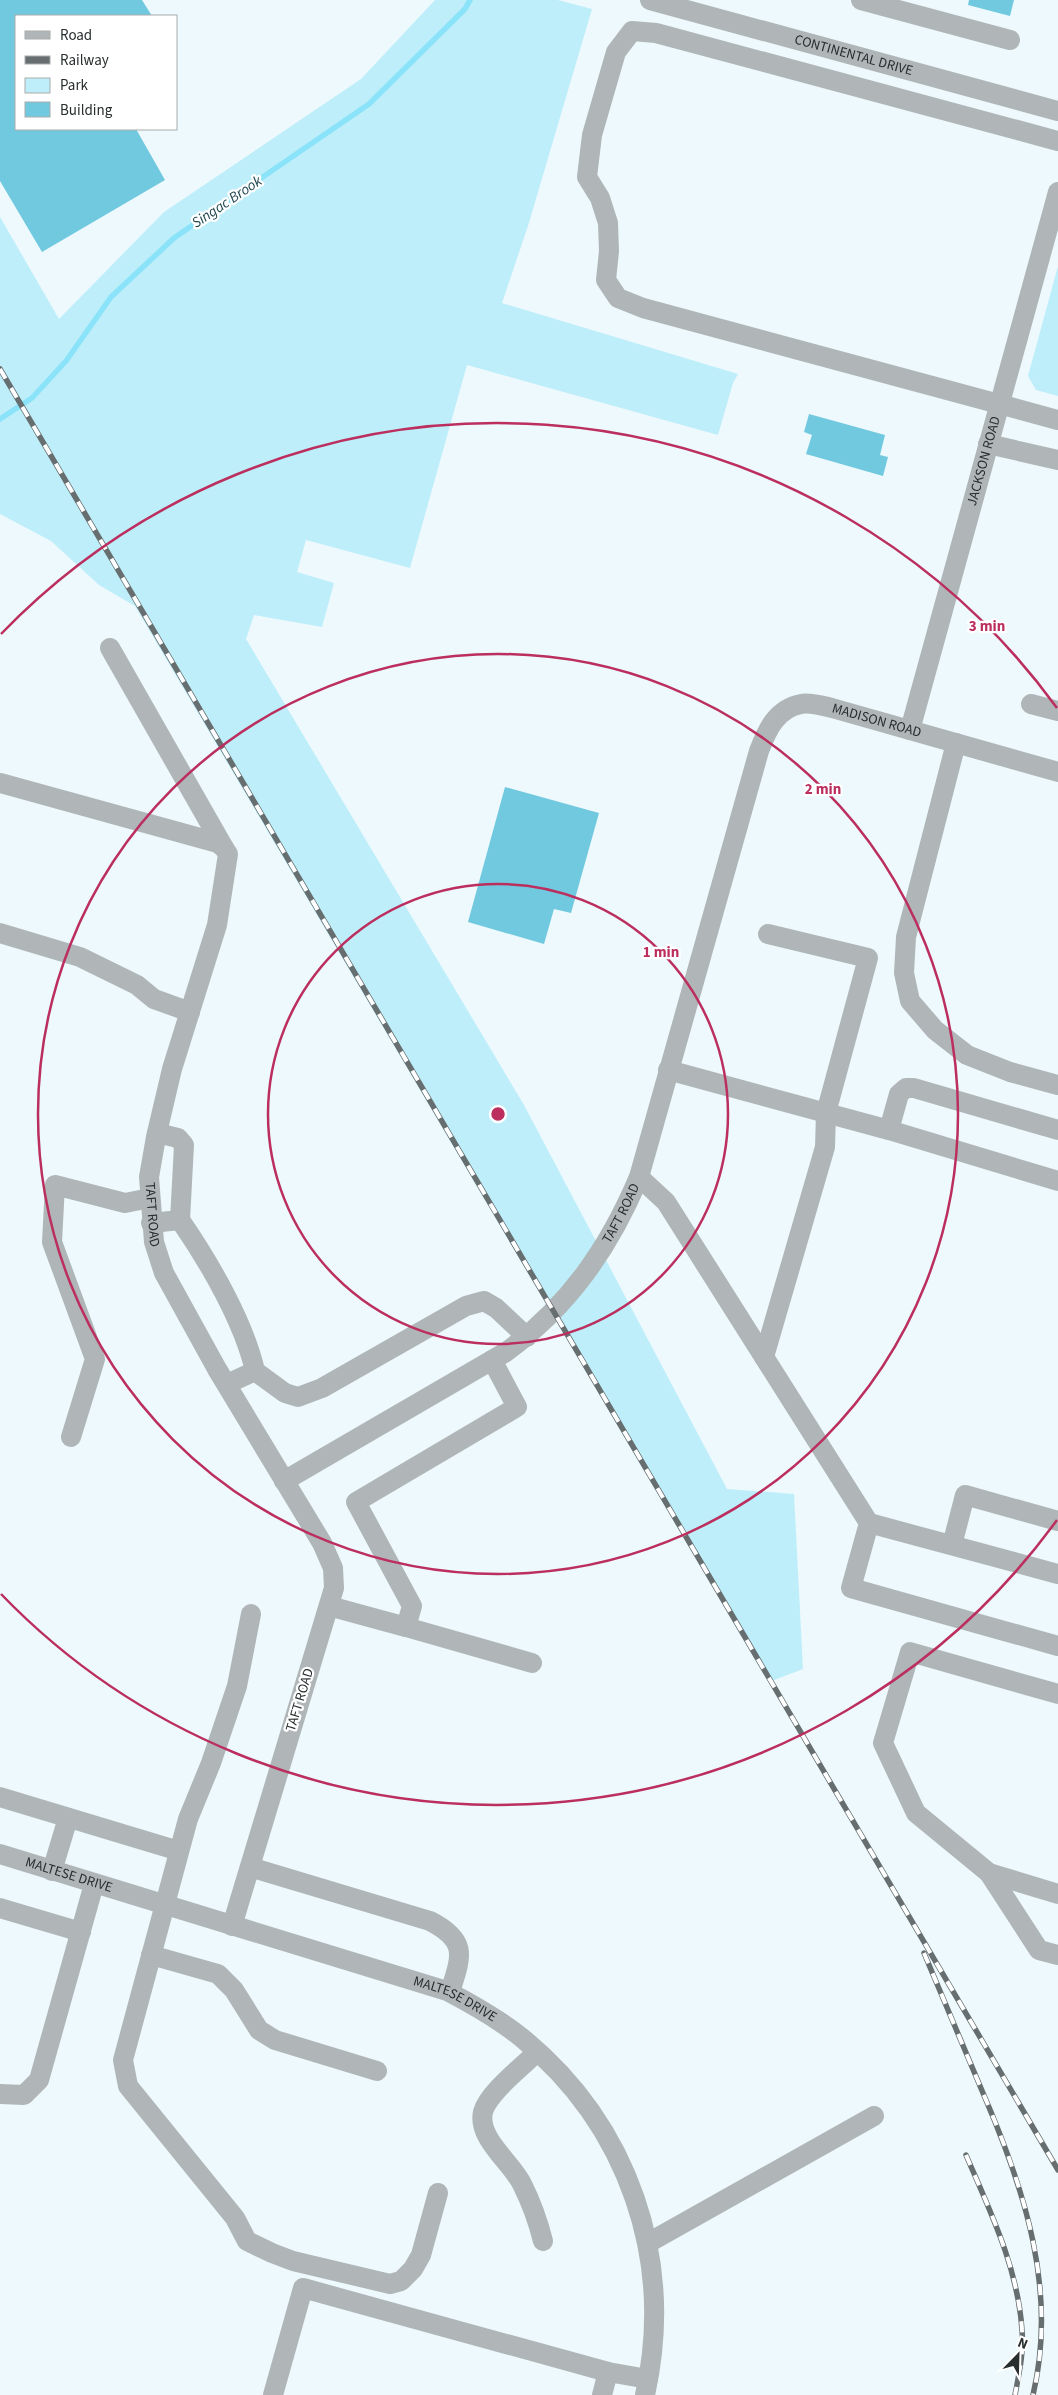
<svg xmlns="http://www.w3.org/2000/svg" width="1058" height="2395" font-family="'Source Sans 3',sans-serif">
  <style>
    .green { fill: #beeefa }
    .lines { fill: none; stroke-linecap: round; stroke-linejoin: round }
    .stream { stroke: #8be3f9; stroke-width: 5.5 }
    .building { fill: #71c9df }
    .minor { stroke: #b0b6b7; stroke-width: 20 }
    .rail-casing { stroke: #676e70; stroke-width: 5.5 }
    .rail { stroke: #fff; stroke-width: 4; stroke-dasharray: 11; stroke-linecap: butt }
    .ring { fill: none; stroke: #bb2e5e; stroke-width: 2.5 }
    .labels { text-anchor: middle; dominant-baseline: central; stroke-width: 4.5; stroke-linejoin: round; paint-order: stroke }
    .street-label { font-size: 14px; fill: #282d2e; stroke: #fff }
    .water-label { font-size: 15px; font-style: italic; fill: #1f4751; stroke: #fff }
    .centre { fill: #bb2e5e; stroke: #fff; stroke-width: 2.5 }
    .ring-label { font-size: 15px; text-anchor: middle; font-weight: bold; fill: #bb2e5e; stroke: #fff; stroke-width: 4.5; stroke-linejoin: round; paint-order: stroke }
  </style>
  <rect width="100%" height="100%" fill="#edf9fd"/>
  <path class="green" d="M435,0H558L592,9L528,226L502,303L738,374L733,383L718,435L467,365L410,568L306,540L297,572L334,583L322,627L254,615L246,639L524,1105L727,1489L794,1494L803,1669L769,1682L135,606L99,585L51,541L0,514V217L59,319L164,212L361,79Z
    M1058,266V396L1036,390L1028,376Z"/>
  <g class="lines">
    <path class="stream" d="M0,419L32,398L66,361L111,297L174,238L369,104L465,9L470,0"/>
  </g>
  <path class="building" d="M0,0H142L152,16H16V129H136L165,180L42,252L0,181Z
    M969,0H1014L1010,16L968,5Z
    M809,414L885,435L880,455L888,457L883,476L806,454L812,435L804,432Z
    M505,787L599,813L571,913L554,909L544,944L468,922Z"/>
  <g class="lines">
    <g class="minor">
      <path id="s1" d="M650,0L1058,111"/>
      <path d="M861,0L1010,40"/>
      <path d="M1058,141L656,33L632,31L616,52L592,135L587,177L600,198L608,223L609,251L606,280L618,298L643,308L1058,420"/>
      <path d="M988,444L1058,460"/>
      <path d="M110,648L224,848"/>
      <path d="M1031,704L1058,711"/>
      <path id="s2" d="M910,730L1058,192"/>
      <path d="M956,743L906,937L904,973L910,1001L935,1030L967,1055L1010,1072L1058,1085"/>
      <path id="s3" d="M0,783L218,843L224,848L228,854L217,925L172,1069L156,1137L149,1177L154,1242L164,1273L217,1369L322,1543L333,1568L334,1588L232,1926"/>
      <path d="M0,933L80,957L137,985L154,999L190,1012"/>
      <path d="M668,1070L889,1130L899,1094L906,1088H914L1058,1130"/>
      <path d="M889,1130L1058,1181"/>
      <path d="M157,1133L178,1138L184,1145L180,1220"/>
      <path d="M639,1177L666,1202L869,1523L851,1588L1058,1646"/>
      <path d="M151,1223L180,1220C209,1262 244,1322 255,1371"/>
      <path d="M764,1357L825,1147L826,1113L868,958L768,934"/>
      <path d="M227,1384L255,1371L285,1393L298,1397L322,1388L466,1306L484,1301L496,1308L527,1337"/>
      <path d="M71,1437L95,1359L52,1242L55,1185L125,1203L150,1198"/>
      <path id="s4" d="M284,1481L506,1352C569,1306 609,1248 639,1177L759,751C767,730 776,709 801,704C810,702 823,706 832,708L1058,772"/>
      <path d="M869,1523L1058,1574"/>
      <path d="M952,1545L965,1495L1058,1521"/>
      <path d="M329,1606L406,1627L412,1606L356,1502L517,1407L492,1360"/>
      <path d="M251,1614L237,1686L211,1763L188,1819L123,2060L128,2086L235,2218L247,2241L272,2253L293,2261L390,2284L401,2281L413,2269L421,2255L438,2193"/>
      <path d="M406,1627L532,1663"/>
      <path d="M0,1797L179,1851"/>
      <path id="s5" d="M0,1854L447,1991C472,2004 498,2019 521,2037C629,2125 675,2260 645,2395"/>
      <path d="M250,1867L430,1921C469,1941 461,1957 450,1992"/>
      <path d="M52,1871L68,1818"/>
      <path d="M989,1873L916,1813L883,1743L910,1652L1058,1694"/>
      <path d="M1058,1894L989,1873L1039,1950L1058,1955"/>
      <path d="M0,1908L81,1932"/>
      <path d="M151,1955L218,1974L234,1990L259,2030L275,2040L377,2071"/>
      <path d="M537,2052C523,2066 488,2093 483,2112C477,2138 511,2162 522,2184C531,2202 538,2221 543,2241"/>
      <path d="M0,2094L24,2095L39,2080L94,1884"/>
      <path d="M648,2243L874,2116"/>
      <path d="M273,2395L303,2288L608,2372L648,2379"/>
      <path d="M602,2395L608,2372"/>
    </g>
    <g class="rail-casing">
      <path id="rail" d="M0,369L1058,2170
        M924,1953C944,2000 963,2046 983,2093C1024,2188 1058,2290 1033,2395
        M966,2155C990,2211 1018,2268 1022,2330C1024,2352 1019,2374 1015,2395"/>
    </g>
    <use href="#rail" class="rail"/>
  </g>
  <g class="ring">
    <circle cx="498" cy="1114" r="230"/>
    <circle cx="498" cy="1114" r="460"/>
    <path d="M1057 1520A691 691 0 0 1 1 1594M1 634A691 691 0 0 1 1057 708"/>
  </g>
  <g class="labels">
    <g class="street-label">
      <text stroke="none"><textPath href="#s1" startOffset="211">CONTINENTAL DRIVE</textPath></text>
      <text stroke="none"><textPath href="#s2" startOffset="279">JACKSON ROAD</textPath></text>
      <text stroke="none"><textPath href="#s4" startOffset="1066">MADISON ROAD</textPath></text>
      <text stroke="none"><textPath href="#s4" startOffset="439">TAFT ROAD</textPath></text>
      <text stroke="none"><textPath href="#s3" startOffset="612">TAFT ROAD</textPath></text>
      <text transform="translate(300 1700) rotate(-73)">TAFT ROAD</text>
      <text stroke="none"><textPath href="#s5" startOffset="72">MALTESE DRIVE</textPath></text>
      <text stroke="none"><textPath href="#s5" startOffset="478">MALTESE DRIVE</textPath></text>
    </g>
    <g class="water-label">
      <text transform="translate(227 202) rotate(-34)">Singac Brook</text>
    </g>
  </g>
  <circle cx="498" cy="1114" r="8" class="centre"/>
  <g class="ring-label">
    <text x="987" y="631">3 min</text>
    <text x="823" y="794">2 min</text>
    <text x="661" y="957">1 min</text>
  </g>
  <rect x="15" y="15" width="162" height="115" fill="#ffffff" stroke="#a9abab"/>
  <rect x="25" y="31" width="25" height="8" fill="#b0b6b7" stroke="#a9abab"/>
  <text x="60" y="40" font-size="15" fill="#282d2e">Road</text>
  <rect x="25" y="56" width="25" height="8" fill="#676e70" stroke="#a9abab"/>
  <text x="60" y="65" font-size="15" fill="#282d2e">Railway</text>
  <rect x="25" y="78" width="25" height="15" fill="#beeefa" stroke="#a9abab"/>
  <text x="60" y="90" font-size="15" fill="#282d2e">Park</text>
  <rect x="25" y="102" width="25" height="15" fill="#71c9df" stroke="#a9abab"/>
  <text x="60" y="115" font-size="15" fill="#282d2e">Building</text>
  <g transform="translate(1018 2355) rotate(23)" stroke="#ffffff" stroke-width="4" paint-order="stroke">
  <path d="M0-4L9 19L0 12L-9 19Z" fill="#282d2e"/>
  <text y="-8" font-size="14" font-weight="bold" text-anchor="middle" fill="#282d2e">N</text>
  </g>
</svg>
